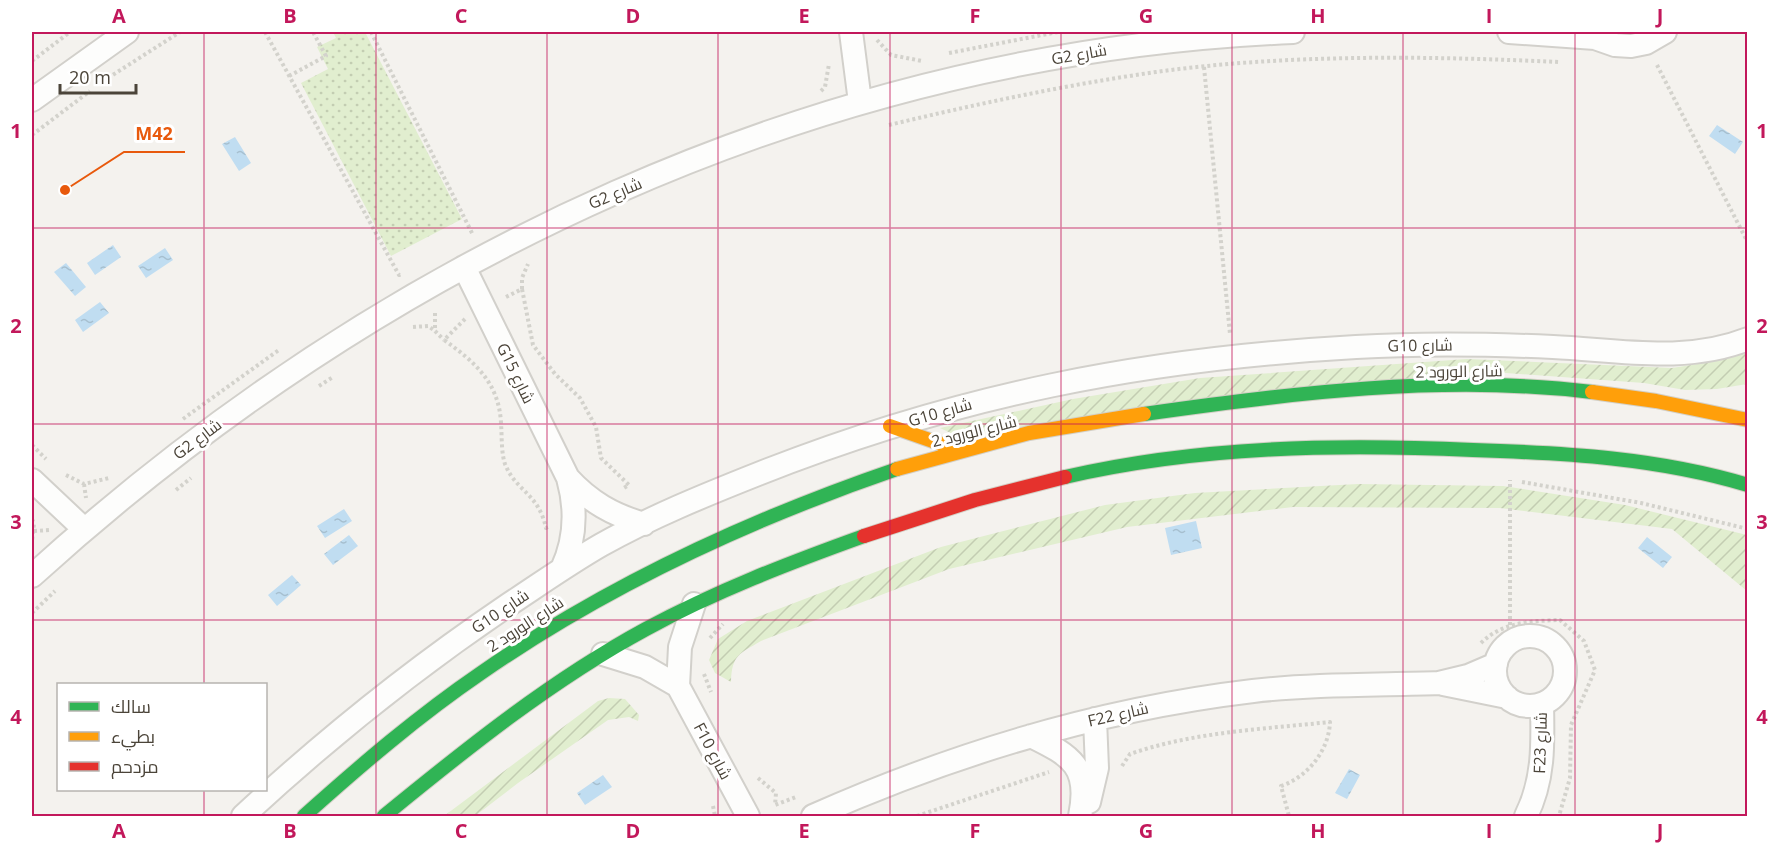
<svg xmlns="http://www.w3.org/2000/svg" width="1779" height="848" font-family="'Open Sans',Cairo,sans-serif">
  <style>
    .park { fill: url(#park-dots) }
    .garden { fill: url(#garden-furrows) }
    .water { fill: url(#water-ripples) }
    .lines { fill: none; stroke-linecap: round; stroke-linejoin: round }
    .street-casing { stroke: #d2d0cb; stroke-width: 26 }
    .fast-casing { stroke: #d3cfc5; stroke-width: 16 }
    .slow-casing { stroke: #d3cfc5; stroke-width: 16 }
    .jam-casing { stroke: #d3cfc5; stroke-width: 16 }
    .path { stroke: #d3d2cc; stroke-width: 4; stroke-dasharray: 3 3; stroke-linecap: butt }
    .street { stroke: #fdfdfc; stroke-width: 22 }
    .fast { stroke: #30b455; stroke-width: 14 }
    .slow { stroke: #ff9f0a; stroke-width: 14 }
    .jam { stroke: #e5322d; stroke-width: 14 }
    .grid { fill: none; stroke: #c2185b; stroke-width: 1.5; stroke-opacity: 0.55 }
    .labels { text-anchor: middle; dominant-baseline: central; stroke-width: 6; stroke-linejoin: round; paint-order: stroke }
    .street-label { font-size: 16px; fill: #4b4439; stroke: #fff }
    .leader { fill: none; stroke: #e8590c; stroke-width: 2 }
    .callout-dot { fill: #e8590c; stroke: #fff; stroke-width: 2 }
    .callout-label { font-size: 18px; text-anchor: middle; font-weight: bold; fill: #e8590c; stroke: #fff; stroke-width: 6; stroke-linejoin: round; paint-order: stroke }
    .neatline { fill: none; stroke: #c2185b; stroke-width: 2 }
    .grid-label { font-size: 20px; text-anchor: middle; font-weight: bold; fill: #c2185b }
  </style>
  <defs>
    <pattern id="park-dots" width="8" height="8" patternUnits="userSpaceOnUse" patternTransform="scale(1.5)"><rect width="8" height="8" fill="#e1eecf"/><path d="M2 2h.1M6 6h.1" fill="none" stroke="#c3cdb2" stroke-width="1.8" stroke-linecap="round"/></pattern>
    <pattern id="garden-furrows" width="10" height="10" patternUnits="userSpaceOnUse" patternTransform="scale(1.5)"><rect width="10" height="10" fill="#e1eecf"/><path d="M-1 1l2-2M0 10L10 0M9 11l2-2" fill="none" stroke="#c3cdb2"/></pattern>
    <pattern id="water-ripples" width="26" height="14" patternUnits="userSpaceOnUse" patternTransform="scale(1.5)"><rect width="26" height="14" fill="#c0ddf1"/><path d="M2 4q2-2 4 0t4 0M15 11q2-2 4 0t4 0" fill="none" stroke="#a6bfcf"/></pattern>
  </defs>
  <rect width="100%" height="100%" fill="#f4f2ee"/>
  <path class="park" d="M333,32H365L462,219L391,256L301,83L328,69L317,47L336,38Z"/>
  <path class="garden" d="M1747,351V384L1717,389L1685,390L1644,383L1479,371L955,435L940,428L1073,399L1200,378L1467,359L1672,368L1722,360Z
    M1358,484L1503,486L1625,505L1747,535V591L1672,529L1500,508L1293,507L1127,527L949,569L761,641C739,654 732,655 731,682L715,673L709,660L718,639L747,621L941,547L1105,505L1195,493Z
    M609,698L625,699L639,715L638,721L629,717L608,720L518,783L475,816H444L598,701Z"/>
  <path class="water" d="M1717,125L1743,142L1735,154L1709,136Z
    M235,137L251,163L239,171L222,144Z
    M113,245L121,257L95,275L87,263Z
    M165,248L173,260L146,278L138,266Z
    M66,263L86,287L75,296L54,272Z
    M100,302L109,313L83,332L75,320Z
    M344,509L352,521L325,538L317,526Z
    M1196,521L1202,548L1171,555L1165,528Z
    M349,535L358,546L333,565L324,554Z
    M1647,537L1672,557L1663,568L1638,548Z
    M292,575L301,585L277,606L268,595Z
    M1349,769L1360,775L1347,799L1335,793Z
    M603,775L612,787L585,805L577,793Z"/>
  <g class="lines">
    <g class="street-casing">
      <path id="street" d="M851,32L860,102
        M1509,32L1595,38L1615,45L1631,46L1646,43L1665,32
        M32,100L127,32
        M464,267L568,478C577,510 576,539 562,569
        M568,478C590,502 613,515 644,524
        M32,480L84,529
        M32,576C381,259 818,52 1293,32
        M694,604L680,647L678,686L748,816
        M1495 671a35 35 0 1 1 70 0a35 35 0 1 1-70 0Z
        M603,654L645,667L678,686
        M1443,684L1507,697
        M1031,736C1072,756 1090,767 1080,816
        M1089,802L1097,768L1095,719
        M243,816C325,740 412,670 505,607C537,586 568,564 601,545C651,517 705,495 758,474C958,395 1142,359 1356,347C1422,343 1487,344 1553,347C1618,350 1685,364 1748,339
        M813,816C953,754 1100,709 1253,691C1314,684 1377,685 1439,683L1468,676L1496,664
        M1526,816C1544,780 1543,744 1542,704"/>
    </g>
    <g class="fast-casing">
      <path id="fast" d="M1144,414C1291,393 1444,374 1592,392
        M1065,477C1199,446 1337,444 1473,450C1567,453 1658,458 1748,485
        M304,816C361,765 418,716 481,673C608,585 751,519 897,469
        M384,816C467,748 552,680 646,629C716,591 789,563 864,536"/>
    </g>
    <g class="slow-casing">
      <path id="slow" d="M1592,392L1656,401L1748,420
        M890,426L958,450
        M897,469L1029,433L1144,414"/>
    </g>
    <g class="jam-casing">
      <path id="jam" d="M864,536L975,500L1065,477"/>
    </g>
    <path class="path" d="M265,32L399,275L402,274
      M371,32L473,235
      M877,40L891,55L922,61
      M949,53L1058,32
      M32,61L70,32
      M1657,65L1748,243
      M1204,67L1230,334
      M289,76L326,56L313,32
      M108,78L180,32
      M821,91L825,87L829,64
      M889,125C977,104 1065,85 1156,72C1285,54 1429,56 1559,62
      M32,135L90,91
      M522,289V278L528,264
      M506,297L522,289L533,345L555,374L580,398L596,427L601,458L629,485L622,489
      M435,313V331L444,340
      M465,319L444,340C475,362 499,383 501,423C502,436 501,452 505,464C516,492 538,492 546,528L550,526
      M413,327L428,326L435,331
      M319,386L333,377
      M183,419L279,350
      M32,445L46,459
      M66,475L84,484L109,478
      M1522,482L1641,503L1748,529
      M84,484L86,498
      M176,490L191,478
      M32,519L34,524L32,541
      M34,531L50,530
      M32,613L55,591
      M710,638L723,624
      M1481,643C1502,622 1531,621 1560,620L1584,641L1595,670L1571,725L1570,778L1559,816
      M1510,643V480
      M704,674L711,692
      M1122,766L1130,754C1193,732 1264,729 1330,722C1329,750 1308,777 1281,786L1289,816
      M758,778L776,793L775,805L796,797
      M713,806L715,816
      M917,816L1049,772"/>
    <use href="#street" class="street"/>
    <use href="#fast" class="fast"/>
    <use href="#slow" class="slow"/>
    <use href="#jam" class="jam"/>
  </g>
  <path class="grid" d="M204,32V684M376,32V816M547,32V816M718,32V816M890,32V816M1061,32V816M1232,32V816M1403,32V816M1575,32V816M32,228H1748M32,424H1748M32,620H1748M204,790V816"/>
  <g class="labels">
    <g class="street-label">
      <text transform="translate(1079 54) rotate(-10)">G2 شارع</text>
      <text transform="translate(615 193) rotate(-23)">G2 شارع</text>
      <text transform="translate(1420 345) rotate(-1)">G10 شارع</text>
      <text transform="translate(1459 371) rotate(-1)">شارع الورود 2</text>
      <text transform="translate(516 373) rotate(64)">G15 شارع</text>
      <text transform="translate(940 412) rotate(-16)">G10 شارع</text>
      <text transform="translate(974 431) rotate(-14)">شارع الورود 2</text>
      <text transform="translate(197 439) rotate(-37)">G2 شارع</text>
      <text transform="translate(500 611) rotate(-34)">G10 شارع</text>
      <text transform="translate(525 624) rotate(-33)">شارع الورود 2</text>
      <text transform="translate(1118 714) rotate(-13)">F22 شارع</text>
      <text transform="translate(1540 743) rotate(-88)">F23 شارع</text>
      <text transform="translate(713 751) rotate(62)">F10 شارع</text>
    </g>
  </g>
  <path class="leader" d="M65 190L124 152H185"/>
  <circle class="callout-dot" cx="65" cy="190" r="6"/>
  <g class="callout-label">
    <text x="154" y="140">M42</text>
  </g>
  <rect width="1779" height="848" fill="none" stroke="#ffffff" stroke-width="66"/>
  <rect x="57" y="683" width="210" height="108" fill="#ffffff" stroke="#b7b4b0" stroke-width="1.5"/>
  <rect x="69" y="702" width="30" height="9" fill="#30b455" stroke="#b7b4b0" stroke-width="1.5"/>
  <text x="111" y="713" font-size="18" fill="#4b4439">سالك</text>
  <rect x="69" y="732" width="30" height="9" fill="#ff9f0a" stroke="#b7b4b0" stroke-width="1.5"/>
  <text x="111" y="743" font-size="18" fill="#4b4439">بطيء</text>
  <rect x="69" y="762" width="30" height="9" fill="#e5322d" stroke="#b7b4b0" stroke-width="1.5"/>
  <text x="111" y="773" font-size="18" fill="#4b4439">مزدحم</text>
  <path d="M60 84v9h76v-9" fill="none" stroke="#4b4439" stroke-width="3"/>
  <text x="69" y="84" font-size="18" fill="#4b4439" stroke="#ffffff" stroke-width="4.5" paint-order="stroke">20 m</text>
  <rect x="33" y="33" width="1713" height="782" class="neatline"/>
  <g class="grid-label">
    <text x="119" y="23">A</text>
    <text x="290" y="23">B</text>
    <text x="461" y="23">C</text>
    <text x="633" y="23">D</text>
    <text x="804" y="23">E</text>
    <text x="975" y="23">F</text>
    <text x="1146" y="23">G</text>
    <text x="1318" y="23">H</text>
    <text x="1489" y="23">I</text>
    <text x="1660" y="23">J</text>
    <text x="16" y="138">1</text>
    <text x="1762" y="138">1</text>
    <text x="16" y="333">2</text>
    <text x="1762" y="333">2</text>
    <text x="16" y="529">3</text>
    <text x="1762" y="529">3</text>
    <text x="16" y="724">4</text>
    <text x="1762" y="724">4</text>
    <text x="119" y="838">A</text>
    <text x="290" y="838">B</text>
    <text x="461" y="838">C</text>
    <text x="633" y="838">D</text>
    <text x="804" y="838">E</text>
    <text x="975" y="838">F</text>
    <text x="1146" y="838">G</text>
    <text x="1318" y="838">H</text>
    <text x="1489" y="838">I</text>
    <text x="1660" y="838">J</text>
  </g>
</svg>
